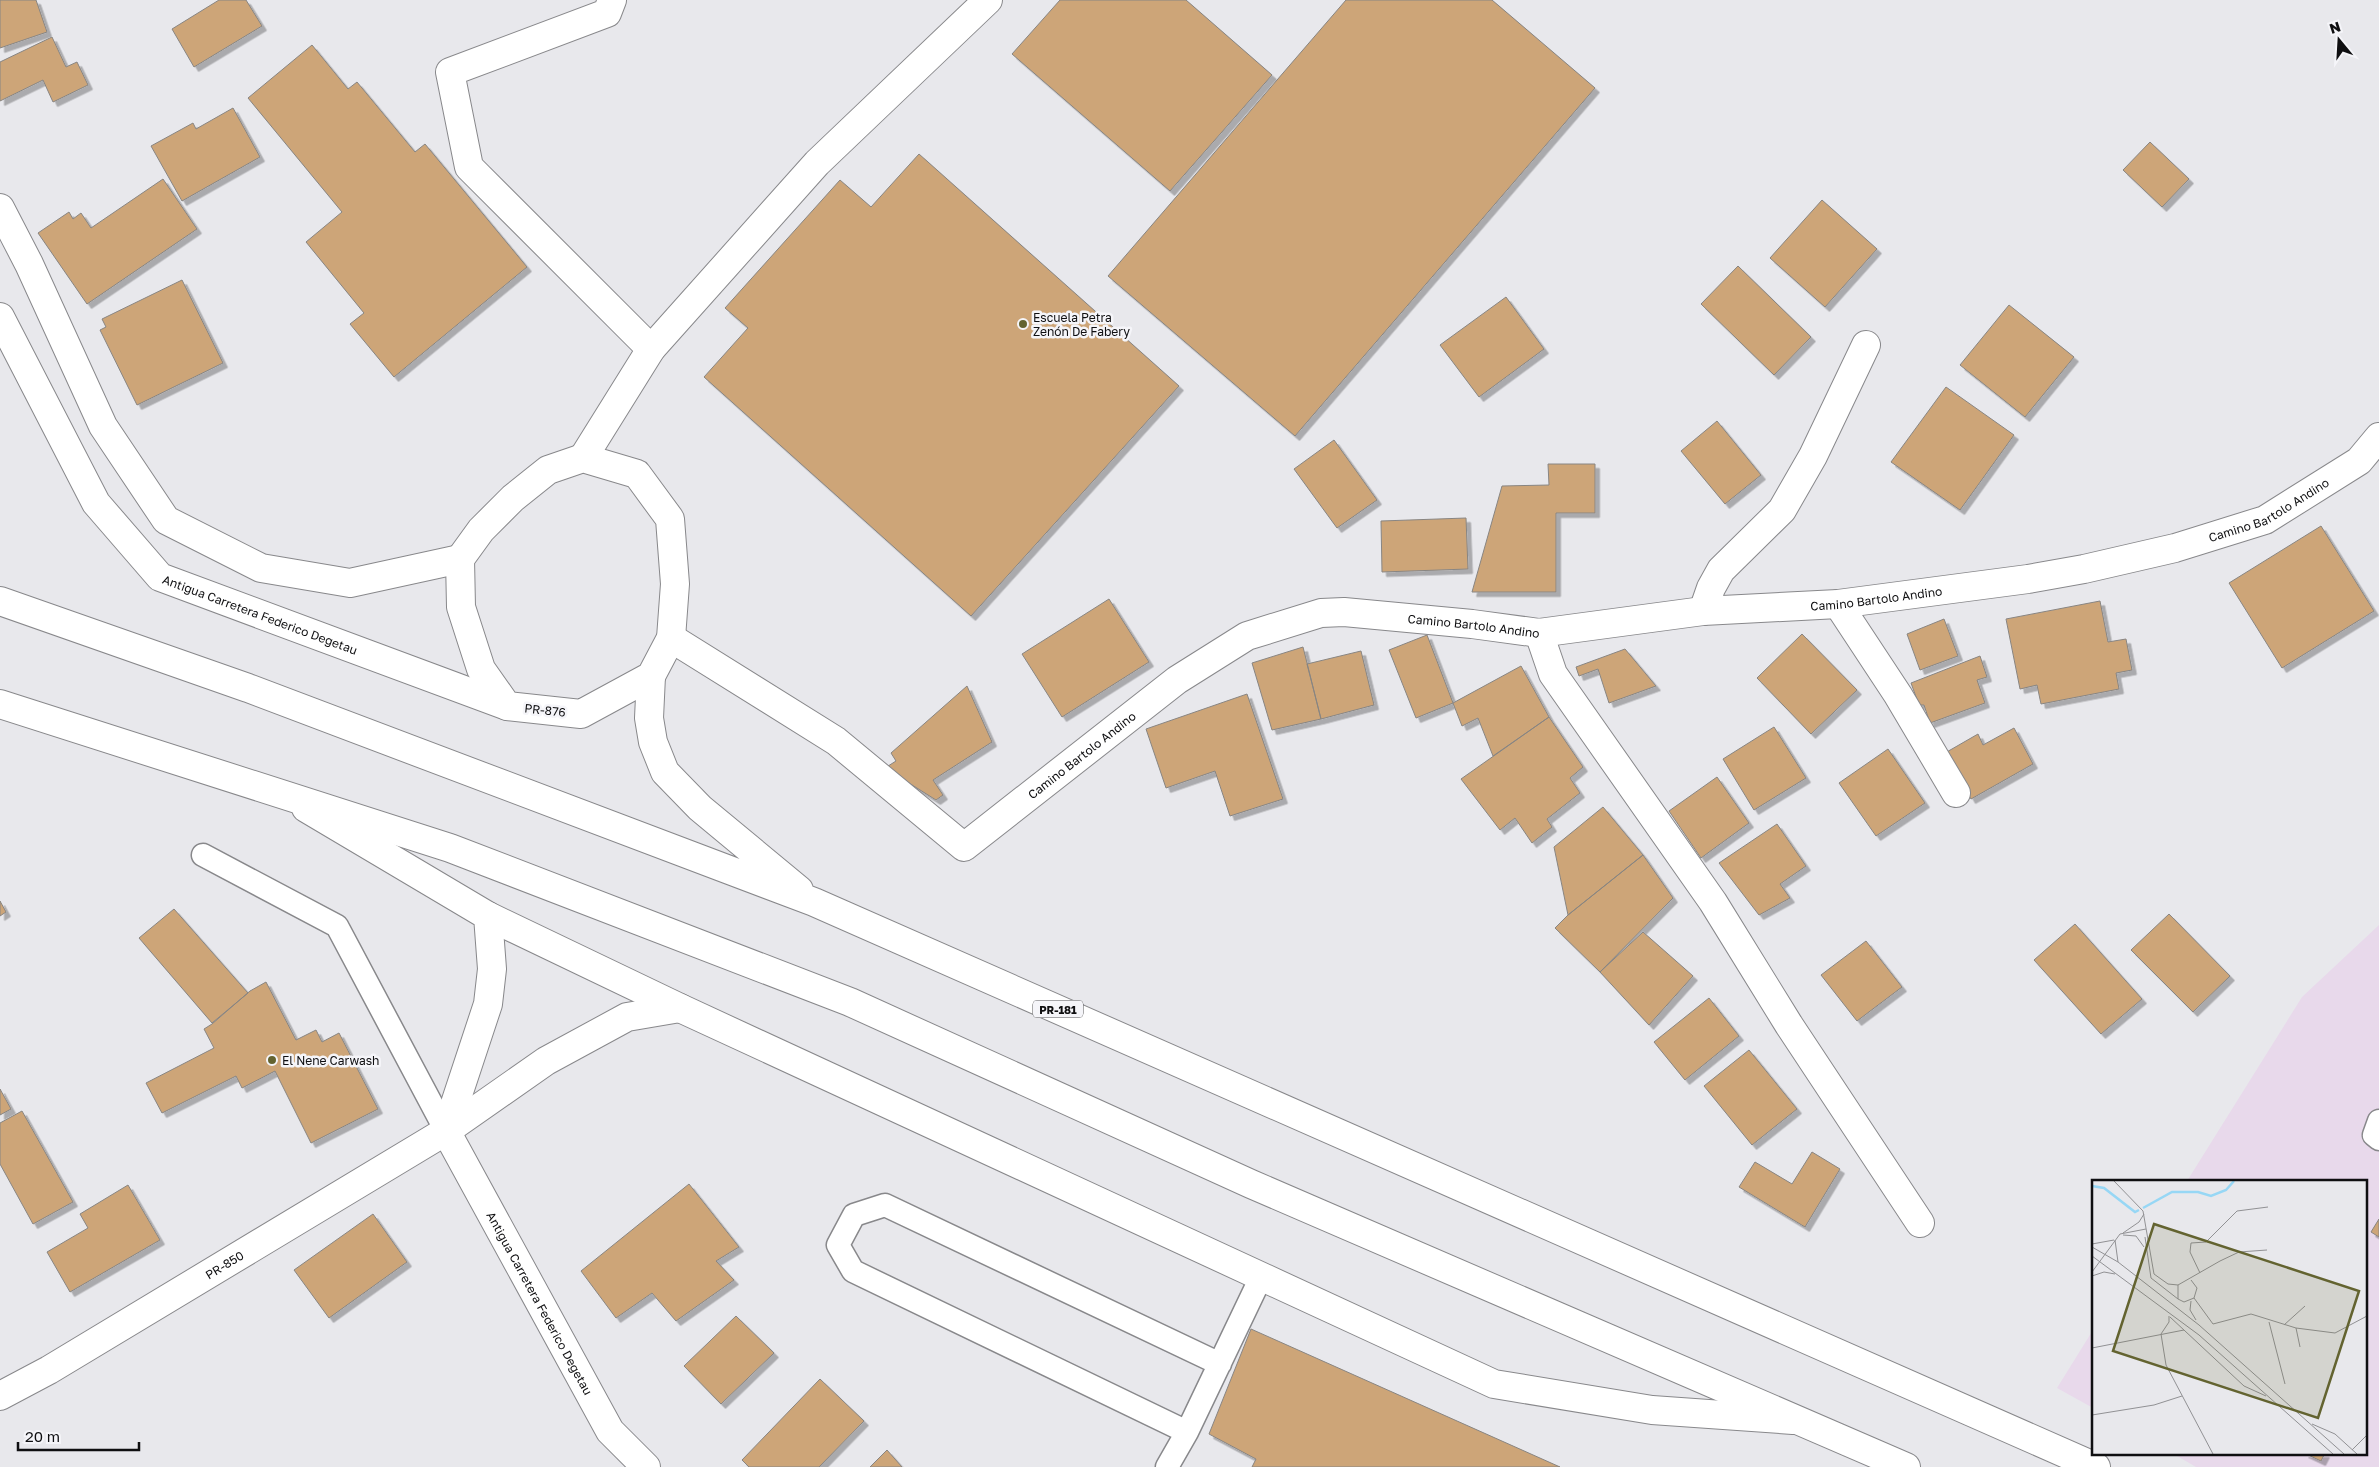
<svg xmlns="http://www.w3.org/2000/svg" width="2379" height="1467" font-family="'Golos Text',sans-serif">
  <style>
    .commercial { fill: #e8d9eb }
    .building { fill: #cda578; stroke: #888582; filter: url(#shadow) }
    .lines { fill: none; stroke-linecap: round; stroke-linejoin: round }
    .service-casing { stroke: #88888b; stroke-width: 25 }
    .minor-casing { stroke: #88888b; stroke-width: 30 }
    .tertiary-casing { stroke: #88888b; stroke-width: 30 }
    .primary-casing { stroke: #88888b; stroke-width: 30 }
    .service { stroke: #fff; stroke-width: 22 }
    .minor { stroke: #fff; stroke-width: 28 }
    .tertiary { stroke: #fff; stroke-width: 28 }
    .primary { stroke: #fff; stroke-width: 28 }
    .poi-dot { fill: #636330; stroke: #f5f5f9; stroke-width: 2 }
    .labels { text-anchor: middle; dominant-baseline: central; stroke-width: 5; stroke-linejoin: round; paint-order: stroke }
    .shield { fill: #f5f5f9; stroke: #545457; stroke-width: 1 }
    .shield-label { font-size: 11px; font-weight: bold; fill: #0f0f11 }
    .poi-label { font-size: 12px; fill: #0f0f11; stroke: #f5f5f9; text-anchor: start }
    .street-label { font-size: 12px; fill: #0f0f11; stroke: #f5f5f9 }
    .inset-river { fill: none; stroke: #97d7f5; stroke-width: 2.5 }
    .inset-road { fill: none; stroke: #919194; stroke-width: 1 }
    .view { fill: #636330; fill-opacity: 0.15; stroke: #636330; stroke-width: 2.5 }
    .inset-edge { fill: none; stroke: #0f0f11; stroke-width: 2.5 }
  </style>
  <defs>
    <filter id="shadow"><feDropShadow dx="4.5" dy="4.5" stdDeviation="0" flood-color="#0004"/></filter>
  </defs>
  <rect width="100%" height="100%" fill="#e8e8ec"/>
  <path class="commercial" d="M2379,925V1467H2196L2172,1453H2365V1181H2187L2302,997Z
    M2093,1330V1408L2057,1388Z"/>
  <path class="building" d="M0,0H36L47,32L0,48Z
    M219,0H246L262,26L194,67L172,29Z
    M1060,0H1186L1272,75L1170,191L1012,54Z
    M1346,0H1492L1595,88L1295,436L1108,276Z
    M52,37L66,67L77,62L88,85L53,102L43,80L0,101V62Z
    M312,45L348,89L357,82L415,152L425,144L527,267L394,377L350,324L364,313L306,242L342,212L248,98Z
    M233,108L260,157L182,201L151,146L193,123L196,129Z
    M2150,142L2189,179L2162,207L2123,170Z
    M919,154L1179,386L971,616L704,377L748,328L725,308L840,180L871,207Z
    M163,179L197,229L87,304L38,233L69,212L73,219L81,213L91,228Z
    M1822,200L1877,249L1825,307L1770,258Z
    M1738,266L1811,337L1774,375L1701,304Z
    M182,280L223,363L137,405L100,330L106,327L102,319Z
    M1506,297L1544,349L1479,397L1440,345Z
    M2009,305L2074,357L2025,417L1960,365Z
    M1946,387L2014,435L1960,510L1891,462Z
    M1717,421L1761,475L1725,504L1681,451Z
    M1334,440L1377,500L1337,528L1294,469Z
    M1548,464H1595V513H1556V592H1472L1502,486L1549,485Z
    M1466,518L1468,569L1382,572L1381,521Z
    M2321,526L2374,611L2282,668L2229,583Z
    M1109,599L1149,662L1062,717L1022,654Z
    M2100,601L2108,642L2126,639L2132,670L2116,673L2119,689L2041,704L2037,685L2020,689L2006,619Z
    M1944,619L1958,656L1920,670L1907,634Z
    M1802,634L1857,690L1811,734L1757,678Z
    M1427,635L1453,703L1416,718L1389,650Z
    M1303,647L1321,719L1272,730L1252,663Z
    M1625,649L1656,686L1609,703L1598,669L1579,676L1576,667Z
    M1361,651L1374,705L1321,719L1307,664Z
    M1980,656L1987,677L1977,680L1985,703L1930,723L1924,705H1919L1911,683Z
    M1521,666L1549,717L1493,756L1478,718L1462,726L1453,703Z
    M967,686L992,742L933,780L943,795L936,800L885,768L896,761L891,753Z
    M1247,694L1283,799L1230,816L1215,771L1166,788L1146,729Z
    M1549,717L1583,767L1570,778L1580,793L1547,819L1552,827L1532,843L1515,818L1500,830L1461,779Z
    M1774,727L1806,778L1754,810L1723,759Z
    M2014,728L2033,764L1971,799L1945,753L1978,734L1983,745Z
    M1888,749L1925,803L1876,836L1839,783Z
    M1717,777L1749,823L1701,858L1669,811Z
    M1603,807L1643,855L1568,915L1554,847Z
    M1777,824L1806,866L1780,884L1790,898L1759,915L1719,863Z
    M1643,855L1673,898L1600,972L1555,928L1568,915Z
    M0,901L6,912L0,916Z
    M174,909L248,993L212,1023L139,938Z
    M2169,914L2230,976L2193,1012L2131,950Z
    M2075,924L2142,999L2101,1034L2034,960Z
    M1643,932L1693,976L1649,1025L1600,972Z
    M1866,941L1902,987L1857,1021L1821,975Z
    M266,982L296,1040L316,1030L322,1042L339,1033L378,1109L311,1143L275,1071L242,1088L236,1076L162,1113L146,1083L214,1048L204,1029L212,1024L250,991Z
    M1709,998L1739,1036L1685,1080L1654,1042Z
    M1749,1050L1797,1109L1752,1145L1704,1086Z
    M0,1089L11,1109L0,1115Z
    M22,1111L73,1202L33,1224L0,1164V1123Z
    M1812,1152L1840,1169L1805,1227L1739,1187L1755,1162L1792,1184Z
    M689,1184L739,1247L716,1261L734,1280L676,1321L652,1293L616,1318L581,1271Z
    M128,1185L160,1240L70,1292L47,1252L88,1228L80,1214Z
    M373,1214L407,1262L329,1318L294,1270Z
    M2379,1219V1237L2371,1232Z
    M736,1316L774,1353L721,1404L684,1366Z
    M1251,1329L1560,1467H1252L1256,1459L1209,1434Z
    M820,1379L864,1421L819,1467H749L742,1460Z
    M887,1450L902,1467H870Z
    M2304,1453H2325L2321,1461Z"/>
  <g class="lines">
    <g class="service-casing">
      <path id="service" d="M203,855L337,926L446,1131
        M2379,1121L2374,1135L2379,1139
        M1187,1432L853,1271L838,1245L854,1215L885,1205L1220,1364
        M1167,1467L1187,1432L1262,1275"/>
    </g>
    <g class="minor-casing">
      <g id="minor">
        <path d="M612,0L607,13L450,72L469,167L651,349"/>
        <path d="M583,458L651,349L817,163L988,0"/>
        <path d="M1838,604L1898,695L1956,793"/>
        <path d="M1703,611L1711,588L1721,570L1782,510L1813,456L1866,345"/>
        <path d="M1539,633L1553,674L1713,902L1789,1025L1920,1223"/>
        <path id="s1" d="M671,638L836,741L964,847L1177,680L1247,636L1321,613L1344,612L1472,624L1539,633L1703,611L1838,604L2028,579L2084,569L2175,548L2265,520L2359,461L2379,437"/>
      </g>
    </g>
    <g class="tertiary-casing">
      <g id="tertiary">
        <path d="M0,208L29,264L103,426L166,520L261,568L350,583L460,559"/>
        <path id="s2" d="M0,317L96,503L160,577L507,706"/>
        <path d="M583,458L637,474L670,519L675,584L671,638L651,676L581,714L507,706L481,669L461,607L460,559L481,530L513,498L548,470Z"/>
        <path d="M306,808L488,916L492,969L488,1004L446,1131"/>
        <path d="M488,916L680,1008L1494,1384L1652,1410L1793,1420"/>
        <path id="s3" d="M446,1131L610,1431L646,1467"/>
        <path id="s4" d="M0,1396L49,1370L446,1131L546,1061L627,1017L680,1008"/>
      </g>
    </g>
    <g class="primary-casing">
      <path id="primary" d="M0,601L248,688L814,902L2096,1467
        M651,676L649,718L653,742L665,772L700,808L799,890
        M0,704L450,848L850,1002L1251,1184L1906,1467"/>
    </g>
    <use href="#service" class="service"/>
    <use href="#minor" class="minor"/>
    <use href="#tertiary" class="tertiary"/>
    <use href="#primary" class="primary"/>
  </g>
  <g class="poi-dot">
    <circle cx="1023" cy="324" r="5"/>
    <circle cx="272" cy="1060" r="5"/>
  </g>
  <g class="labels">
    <rect class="shield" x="1033" y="1000.5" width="50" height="17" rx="4"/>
    <g class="shield-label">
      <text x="1058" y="1009">PR-181</text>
    </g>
    <g class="poi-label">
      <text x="1033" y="317">Escuela Petra<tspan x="1033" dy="14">Zenón De Fabery</tspan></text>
      <text x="282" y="1060">El Nene Carwash</text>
    </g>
    <g class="street-label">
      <text stroke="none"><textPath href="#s1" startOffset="1755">Camino Bartolo Andino</textPath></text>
      <text stroke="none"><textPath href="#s1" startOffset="1350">Camino Bartolo Andino</textPath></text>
      <text stroke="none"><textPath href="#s2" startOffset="414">Antigua Carretera Federico Degetau</textPath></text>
      <text stroke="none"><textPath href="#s1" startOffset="945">Camino Bartolo Andino</textPath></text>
      <text transform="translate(545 710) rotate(6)">PR-876</text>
      <text stroke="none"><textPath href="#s1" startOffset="510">Camino Bartolo Andino</textPath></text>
      <text stroke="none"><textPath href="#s4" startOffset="260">PR-850</textPath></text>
      <text stroke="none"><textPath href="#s3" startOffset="196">Antigua Carretera Federico Degetau</textPath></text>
    </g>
  </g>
  <g transform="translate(2092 1180)">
    <rect width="275" height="275" fill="#e8e8ec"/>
    <path class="inset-river" d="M0,6L12,8L43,32L47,30M51,28L80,12H106L119,16L134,10L142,1"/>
    <path class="inset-road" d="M22,1L51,31L62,94L76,104L86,105M31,53L47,42L52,34M31,55L44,56L52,67M53,57L59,98L86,119M23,60L26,82M0,64L22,60M0,67L26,82L107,145L252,274M0,76L107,155L241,274M0,92L28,54L54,49M108,93L98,72L99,63L114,62L145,31L176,27M0,96L12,92L23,94M99,100L105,108L102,118L92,122L86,119V105L128,81L147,72L175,70M102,118L121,144L159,134L204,148L243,153L275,136M99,121L98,130L104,140M78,137L152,206L174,216M177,142L193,204M192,145L213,126M204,148L208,167M69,154L74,185L121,274M69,154L77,142V136M0,168L92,150M0,235L62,225L90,216M220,244L243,254L265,274M260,270L275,255"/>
    <path class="view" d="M62,44L267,111L226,238L21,171Z"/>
    <rect width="275" height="275" class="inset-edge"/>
  </g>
  <g transform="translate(2339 40) rotate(342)" stroke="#f5f5f9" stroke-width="4" paint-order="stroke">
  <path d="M0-4L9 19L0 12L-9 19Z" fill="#0f0f11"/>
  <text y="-8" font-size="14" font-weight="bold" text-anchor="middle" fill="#0f0f11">N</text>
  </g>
  <path d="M18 1442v8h121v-8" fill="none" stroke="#0f0f11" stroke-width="2.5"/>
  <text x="25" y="1442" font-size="15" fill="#0f0f11" stroke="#f5f5f9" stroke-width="4" paint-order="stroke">20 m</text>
</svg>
